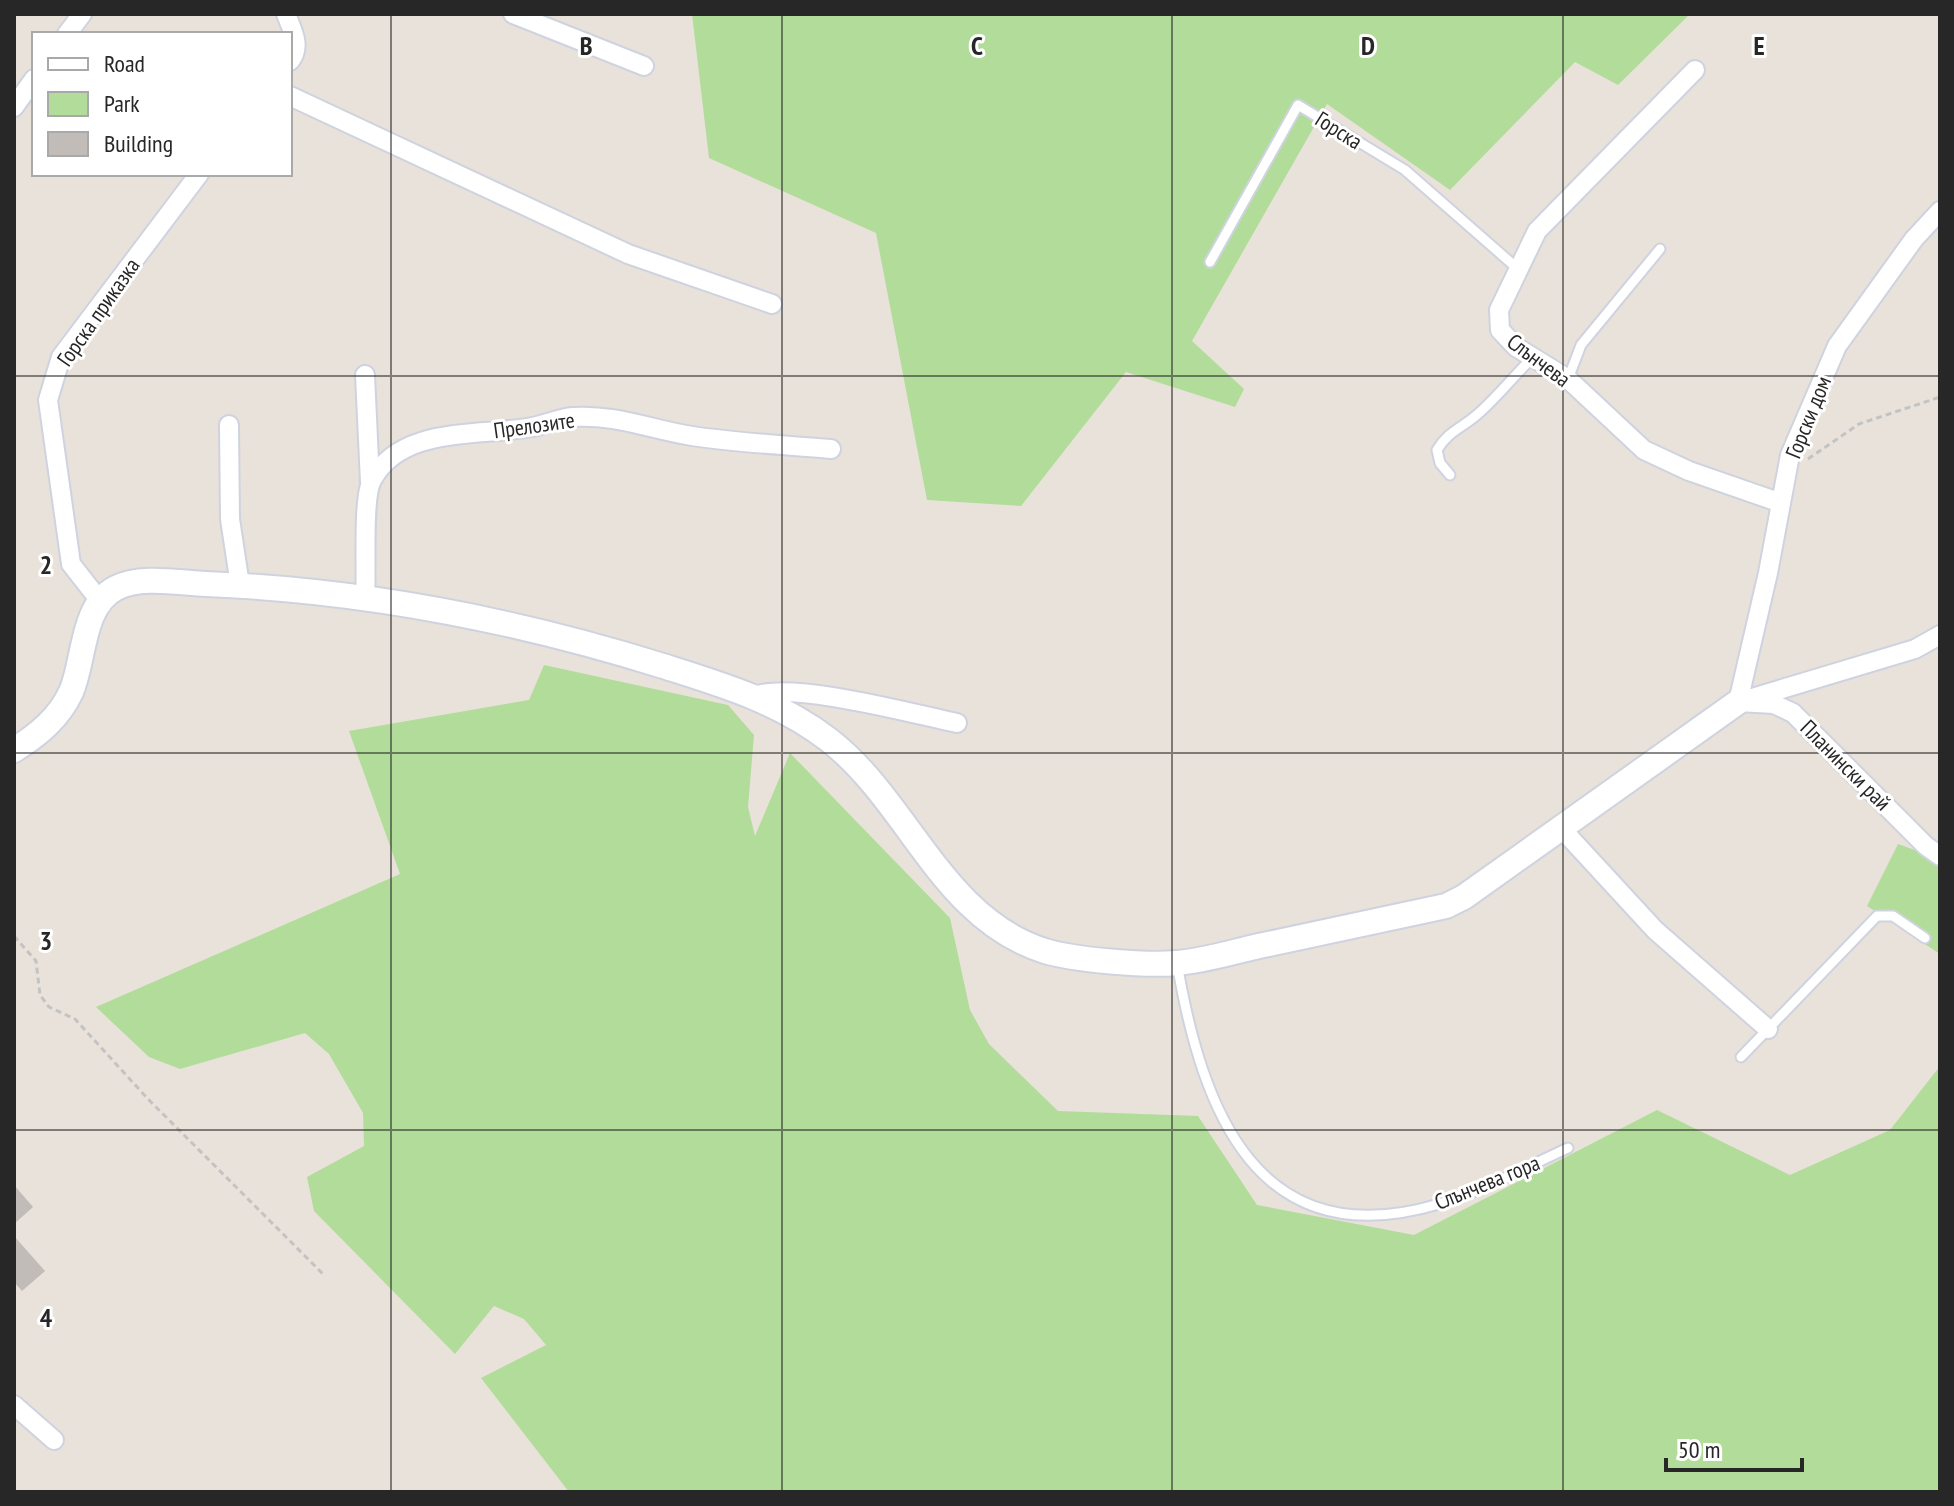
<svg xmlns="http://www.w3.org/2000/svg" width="1954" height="1506" font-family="'PT Sans Narrow',sans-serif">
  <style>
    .green { fill: #b2dc9a }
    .building { fill: #c1bcb7 }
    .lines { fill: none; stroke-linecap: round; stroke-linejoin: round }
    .lane-casing { stroke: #cfd3df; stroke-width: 13 }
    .street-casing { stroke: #cfd3df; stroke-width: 22 }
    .secondary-casing { stroke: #cfd3df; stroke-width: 28 }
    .path { stroke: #c3c3c3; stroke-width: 3; stroke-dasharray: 6 4; stroke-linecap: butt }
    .lane { stroke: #fff; stroke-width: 9 }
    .street { stroke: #fff; stroke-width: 18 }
    .secondary { stroke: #fff; stroke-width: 24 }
    .grid { fill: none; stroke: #272727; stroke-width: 2; stroke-opacity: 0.55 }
    .labels { text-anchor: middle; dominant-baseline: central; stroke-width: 6; stroke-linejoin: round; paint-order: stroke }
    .street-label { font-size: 22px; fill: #272727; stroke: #fff }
    .grid-label { font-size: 26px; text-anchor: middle; font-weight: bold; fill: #272727; stroke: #fff; stroke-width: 6; stroke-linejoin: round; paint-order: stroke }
  </style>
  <rect width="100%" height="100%" fill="#e9e2da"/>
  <path class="green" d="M692,14H1690L1618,85L1575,62L1450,190L1327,104L1192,341L1244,389L1235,407L1126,372L1021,506L927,500L876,233L709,158Z
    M544,665L728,705L754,735L748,807L755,836L790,753L950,918L970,1010L989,1044L1058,1111L1198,1116L1257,1205L1414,1235L1657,1110L1790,1175L1890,1130L1940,1066V1492H569L481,1378L546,1345L524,1319L494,1306L455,1354L314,1211L307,1177L364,1146L363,1113L329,1054L305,1033L180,1069L149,1057L96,1007L400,874L349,731L529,700Z
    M1898,844L1940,859V954L1867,906Z"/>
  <path class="building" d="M14,1185L33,1207L14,1224Z
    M14,1236L45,1271L22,1291L14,1282Z"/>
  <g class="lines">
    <g class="lane-casing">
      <path id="lane" d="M1210,262L1298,105L1405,170L1518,269
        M1568,379L1581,345L1660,249
        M1450,475L1440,463L1437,450C1448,431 1464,427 1479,413C1498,396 1514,376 1532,358
        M1177,963C1202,1110 1257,1258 1439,1204C1483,1191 1526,1167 1568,1148
        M1741,1057L1877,916H1893L1925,938"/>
    </g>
    <g class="street-casing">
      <path id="street" d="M286,14C292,30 302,46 290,61
        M513,14L644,66
        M67,34L82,14
        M1695,70L1537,231L1499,310L1500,330L1516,347L1568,379L1644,450L1689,471L1781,503
        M290,96L628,254L772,304
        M14,107L34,79
        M365,375L370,482
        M229,425L230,519L240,585
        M365,600C367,573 362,498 372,480C402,425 479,437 532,427C545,425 559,418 573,417C614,414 653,430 692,436C738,443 785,445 831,449
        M100,601L71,564L48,400L61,357L199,174
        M755,696C792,681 914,714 957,723
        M1752,698L1915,649L1940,635
        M1738,702L1768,573L1790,455L1837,346L1914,239L1940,211
        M1738,702L1774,704L1793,713L1926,846L1940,856
        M1561,828L1655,930L1768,1029
        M14,1405L54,1440"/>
    </g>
    <g class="secondary-casing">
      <path id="secondary" d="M14,750C38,735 59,718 71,692C85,660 81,606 116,588C141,575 179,583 206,584C361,590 516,620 663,666C723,685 778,701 829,740C909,802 942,919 1045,951C1074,960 1147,966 1177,963C1204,961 1232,952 1259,946C1321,933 1383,919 1446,906L1464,897L1738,702"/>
    </g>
    <path class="path" d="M1808,459L1859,424L1940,397
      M14,936L36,961L40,995L49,1007L75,1019L148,1099L325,1276"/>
    <use href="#lane" class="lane"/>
    <use href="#street" class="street"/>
    <use href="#secondary" class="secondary"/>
  </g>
  <path class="grid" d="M391,14V1492M782,14V1492M1172,14V1492M1563,14V1492M14,376H1940M14,753H1940M14,1130H1940"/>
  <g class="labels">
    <g class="street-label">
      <text transform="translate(1339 130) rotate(32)">Горска</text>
      <text transform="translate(98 312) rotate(-55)">Горска приказка</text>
      <text transform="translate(1539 360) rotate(37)">Слънчева</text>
      <text transform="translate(1808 417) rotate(-68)">Горски дом</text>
      <text transform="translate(534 425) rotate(-8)">Прелозите</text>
      <text transform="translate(1846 765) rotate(45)">Планински рай</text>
      <text transform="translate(1487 1182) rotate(-22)">Слънчева гора</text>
    </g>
  </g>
  <g class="grid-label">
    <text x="586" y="55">B</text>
    <text x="977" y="55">C</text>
    <text x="1368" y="55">D</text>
    <text x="1759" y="55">E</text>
    <text x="46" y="574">2</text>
    <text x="46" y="950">3</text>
    <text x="46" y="1327">4</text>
  </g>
  <rect width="1954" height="1506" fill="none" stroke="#272727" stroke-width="32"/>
  <rect x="32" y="32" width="260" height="144" fill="#ffffff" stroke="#a9a9a9" stroke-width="2"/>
  <rect x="48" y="58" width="40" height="12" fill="#ffffff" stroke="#a9a9a9" stroke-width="2"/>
  <text x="104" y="72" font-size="24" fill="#272727">Road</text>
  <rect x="48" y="92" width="40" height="24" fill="#b2dc9a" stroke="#a9a9a9" stroke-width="2"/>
  <text x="104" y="112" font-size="24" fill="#272727">Park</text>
  <rect x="48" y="132" width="40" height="24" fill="#c1bcb7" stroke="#a9a9a9" stroke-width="2"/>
  <text x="104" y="152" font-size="24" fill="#272727">Building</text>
  <path d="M1666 1458v12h136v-12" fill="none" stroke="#272727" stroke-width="4"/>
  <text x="1678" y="1458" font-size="24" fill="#272727" stroke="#ffffff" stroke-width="6" paint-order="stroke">50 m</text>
</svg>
